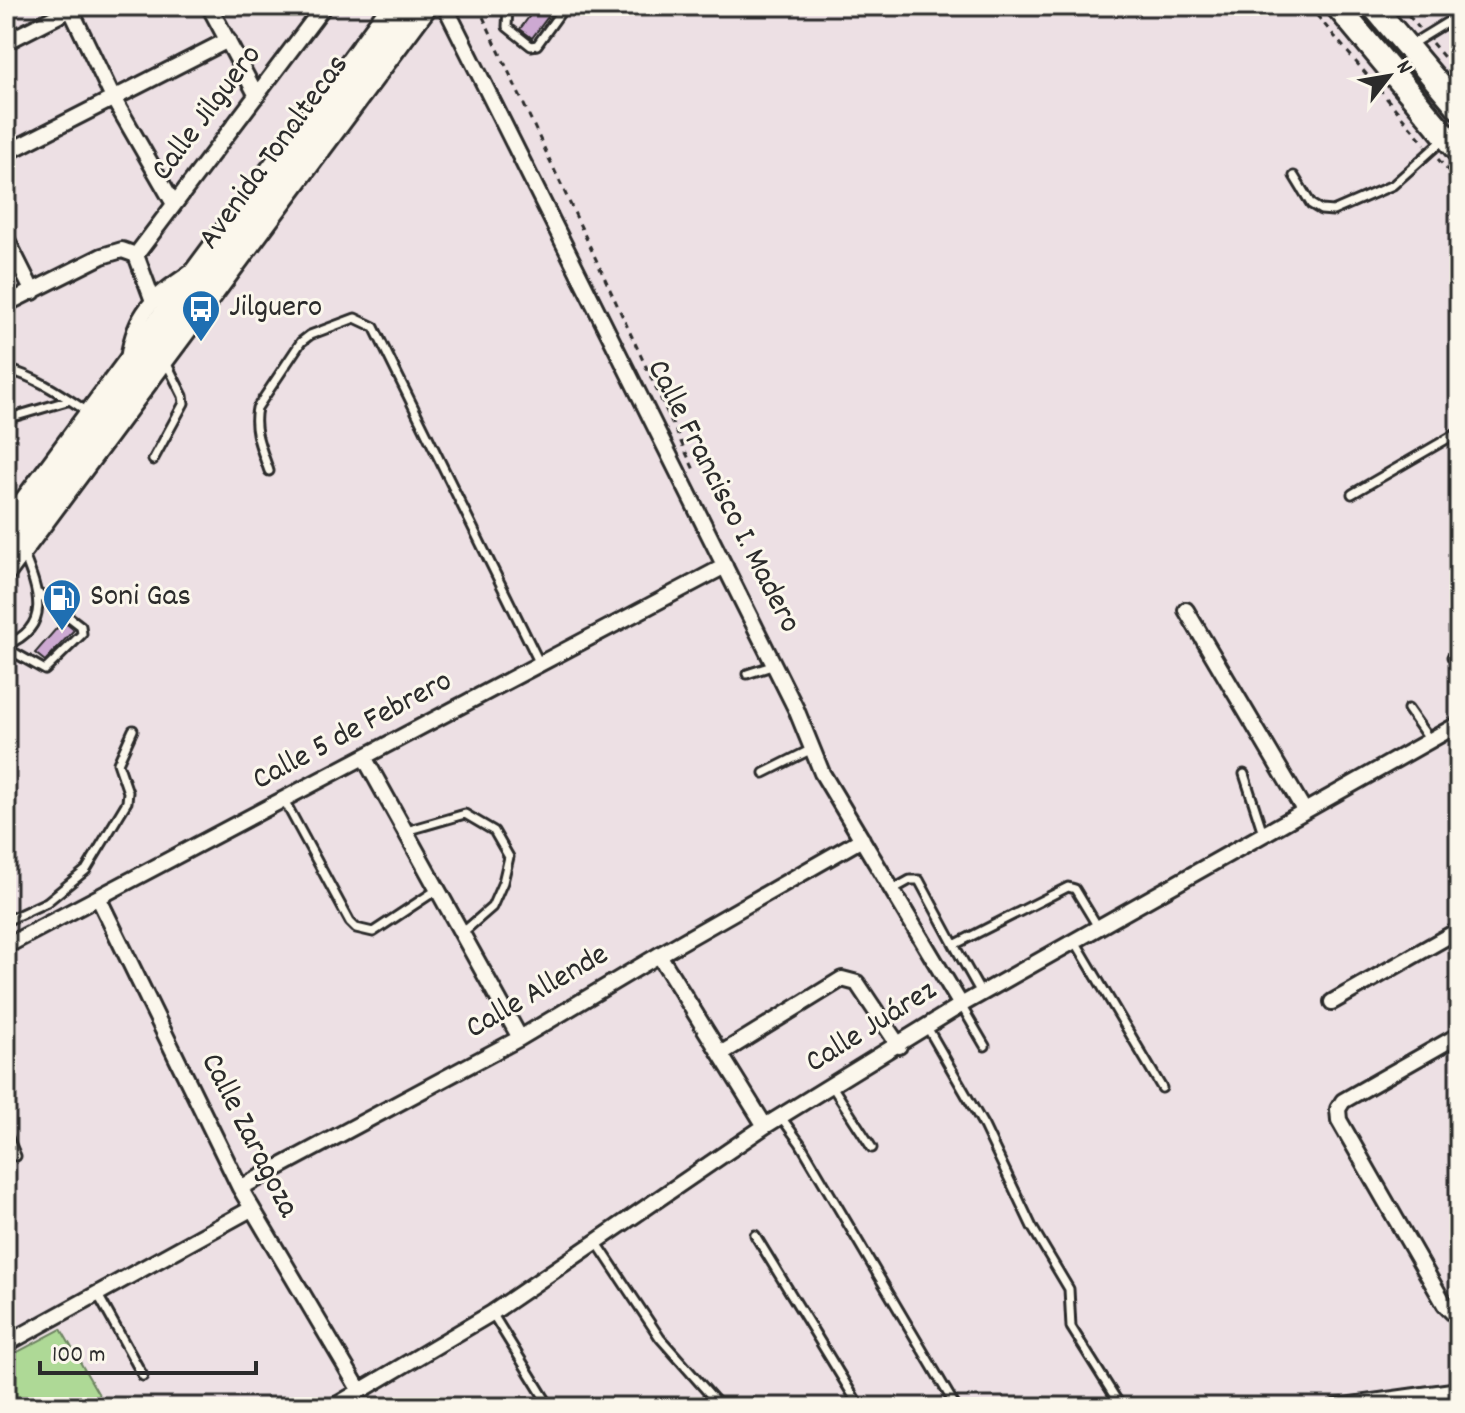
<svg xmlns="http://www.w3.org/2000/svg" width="1465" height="1413" font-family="Dekko,sans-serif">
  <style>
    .green { fill: #aed996; stroke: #6c8260; stroke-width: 2 }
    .building { fill: #cda9d2; stroke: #2b2b2b; stroke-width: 2 }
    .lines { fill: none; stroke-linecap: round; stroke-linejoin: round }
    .lane-casing { stroke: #2b2b2b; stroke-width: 13 }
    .street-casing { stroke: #2b2b2b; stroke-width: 20 }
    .secondary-casing { stroke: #2b2b2b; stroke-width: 28 }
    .primary-casing { stroke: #2b2b2b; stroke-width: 30 }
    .path { stroke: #2b2b2b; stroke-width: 3; stroke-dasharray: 6 6; stroke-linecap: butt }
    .lane { stroke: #fbf7ec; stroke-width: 7 }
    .street { stroke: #fbf7ec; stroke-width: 14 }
    .secondary { stroke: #fbf7ec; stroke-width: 22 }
    .primary { stroke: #fbf7ec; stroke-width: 24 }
    .labels { text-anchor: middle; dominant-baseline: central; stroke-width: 6; stroke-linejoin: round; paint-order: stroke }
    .street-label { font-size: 32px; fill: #2b2b2b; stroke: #fbf7ec }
    .poi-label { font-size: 32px; fill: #2b2b2b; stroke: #fbf7ec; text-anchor: start }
  </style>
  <rect width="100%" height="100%" fill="#ede0e4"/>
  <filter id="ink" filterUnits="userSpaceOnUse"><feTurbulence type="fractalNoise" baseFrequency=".0125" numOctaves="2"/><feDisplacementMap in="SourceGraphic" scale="16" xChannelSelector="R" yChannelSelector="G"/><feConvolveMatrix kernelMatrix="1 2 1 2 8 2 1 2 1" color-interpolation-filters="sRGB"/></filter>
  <g filter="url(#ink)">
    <path class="green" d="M61,1329L106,1407H6V1358Z"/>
    <path class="building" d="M537,6H556L532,38L520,29Z
      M63,621L74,630L45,661L35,653Z"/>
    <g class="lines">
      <g class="lane-casing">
        <path id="lane" d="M508,6L507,27L531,46L537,45L565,6
          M1410,45L1459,15
          M1294,176L1311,204L1321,210L1333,211L1393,185L1443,140
          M6,369C37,377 62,395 88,412
          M6,419L67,401
          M153,460L184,403L183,396L166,362
          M269,471C262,450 252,430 257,408L301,342L310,335L355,318L374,327L540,664
          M1352,494L1459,432
          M6,645C54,626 37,588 23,552
          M6,648L45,670L82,634L81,626L39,594
          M1452,657L1459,668
          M747,674L775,665
          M1408,709L1429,739
          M764,773L812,749
          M1244,774L1263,833
          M284,800L350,922L356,928L373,932L435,891
          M406,831L465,814L494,831L509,857L503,882L492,907L461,934
          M892,890L910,880H919L954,945
          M6,921L47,902L86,870L127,802L128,792L118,763L133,730
          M1075,941L1162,1088
          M981,993L954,945L1068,887L1075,889L1098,927
          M961,1005L985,1046
          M927,1027L984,1126L1032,1227L1069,1289L1071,1327L1120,1405
          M832,1086L872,1148
          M781,1117L800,1143L956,1407
          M6,1133L16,1156
          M755,1235L860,1407
          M597,1243L660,1338L721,1407
          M97,1293L143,1376
          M492,1313L550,1407"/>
      </g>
      <g class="street-casing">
        <path id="street" d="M69,6L113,98L174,204
          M209,6L257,96
          M445,6L796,709L822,773L961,1005
          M6,42L77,6
          M6,153L228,40
          M6,238L33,292
          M136,255L324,6
          M6,304L102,256L122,250L136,255L153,301
          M128,359C135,313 152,298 190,273
          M1186,610L1304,810
          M364,757L520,1038
          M99,899L240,1188L360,1391
          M6,946L725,566
          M659,955L765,1126
          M1332,1002L1459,930
          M1459,1035L1343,1101L1338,1109L1339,1120L1445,1305L1459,1319
          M722,1053L842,979L857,983L899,1046
          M240,1188L520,1038L659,955L862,839
          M6,1344L251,1209
          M333,1407L492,1313L765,1126L961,1005L1459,724
          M1337,1407L1459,1390"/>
      </g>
      <g class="secondary-casing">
        <path id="secondary" d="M1337,6L1459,152
          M1373,6L1459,108"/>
      </g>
      <g class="primary-casing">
        <path id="primary" d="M6,530L395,6
          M6,568L424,6"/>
      </g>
      <path class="path" d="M478,6L695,472
        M1309,6L1425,144
        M1401,6L1419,28
        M1432,43L1459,75
        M1438,159L1459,183"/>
      <use href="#lane" class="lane"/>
      <use href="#street" class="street"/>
      <use href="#secondary" class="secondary"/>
      <use href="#primary" class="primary"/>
    </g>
  </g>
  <defs>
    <g id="bus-pin" transform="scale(2)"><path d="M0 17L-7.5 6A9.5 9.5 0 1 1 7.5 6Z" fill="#1f6fb2" stroke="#fbf7ec"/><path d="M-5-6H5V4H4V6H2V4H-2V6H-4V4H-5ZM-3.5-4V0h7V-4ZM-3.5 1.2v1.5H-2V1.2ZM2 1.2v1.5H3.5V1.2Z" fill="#fff"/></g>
    <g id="fuel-pin" transform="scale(2)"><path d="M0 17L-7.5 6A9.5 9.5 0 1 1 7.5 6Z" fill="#1f6fb2" stroke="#fbf7ec"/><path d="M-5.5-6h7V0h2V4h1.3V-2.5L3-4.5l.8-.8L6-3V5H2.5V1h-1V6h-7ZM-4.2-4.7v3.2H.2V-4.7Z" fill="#fff"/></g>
  </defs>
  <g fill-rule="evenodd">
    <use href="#bus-pin" x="201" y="309"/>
    <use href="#fuel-pin" x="62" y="598"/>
  </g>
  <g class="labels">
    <g class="street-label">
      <text transform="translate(208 114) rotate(-53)">Calle Jilguero</text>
      <text transform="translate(275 153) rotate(-54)">Avenida Tonaltecas</text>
      <text transform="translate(722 497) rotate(63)">Calle Francisco I. Madero</text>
      <text transform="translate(353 732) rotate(-28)">Calle 5 de Febrero</text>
      <text transform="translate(538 993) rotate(-30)">Calle Allende</text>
      <text transform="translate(872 1028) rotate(-32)">Calle Juárez</text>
      <text transform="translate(248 1136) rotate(63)">Calle Zaragoza</text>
    </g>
    <g class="poi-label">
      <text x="229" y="309">Jilguero</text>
      <text x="90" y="598">Soni Gas</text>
    </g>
  </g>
  <rect width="1465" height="1413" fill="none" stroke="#fbf7ec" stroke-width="32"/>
  <rect x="16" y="16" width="1433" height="1381" fill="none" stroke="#2b2b2b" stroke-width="3" filter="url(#ink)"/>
  <g transform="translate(1389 76) rotate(59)" stroke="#fbf7ec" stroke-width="6" paint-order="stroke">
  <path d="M0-6L14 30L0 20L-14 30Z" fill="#2b2b2b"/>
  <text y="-12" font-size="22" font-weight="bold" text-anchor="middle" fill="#2b2b2b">N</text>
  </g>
  <path d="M40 1361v12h216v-12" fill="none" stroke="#2b2b2b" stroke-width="4"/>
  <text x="52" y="1361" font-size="24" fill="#2b2b2b" stroke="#fbf7ec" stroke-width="6" paint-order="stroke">100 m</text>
</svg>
